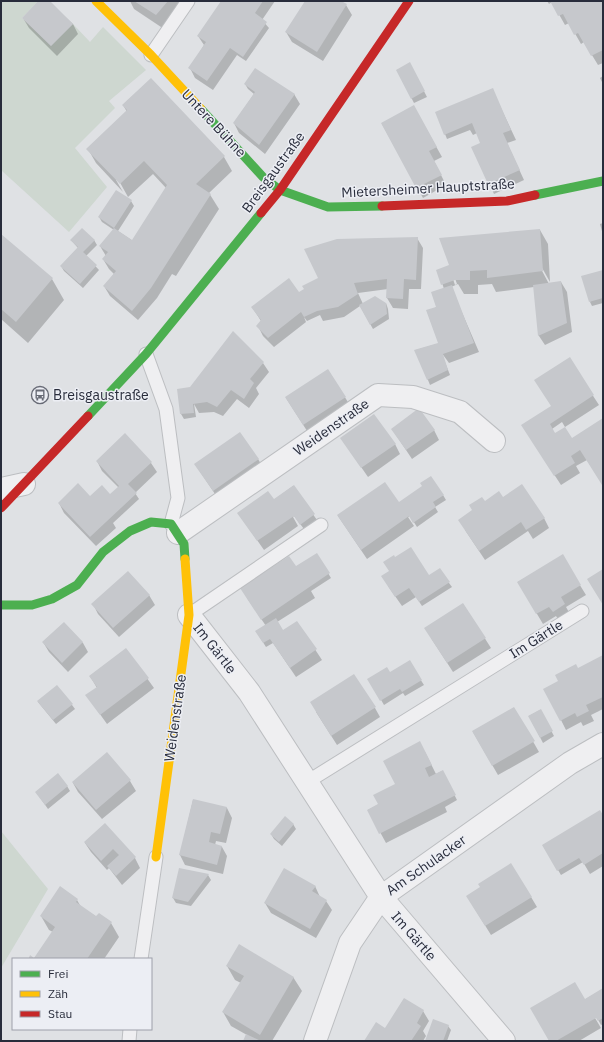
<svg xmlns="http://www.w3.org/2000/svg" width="604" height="1042" font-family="'IBM Plex Sans',sans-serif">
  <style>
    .green { fill: #ced7d0 }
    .shadow { fill: #0003; fill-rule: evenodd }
    .building { fill: #c6c8cc }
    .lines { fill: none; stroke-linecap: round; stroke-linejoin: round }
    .lane-casing { stroke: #bcbec1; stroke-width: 15 }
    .street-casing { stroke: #bcbec1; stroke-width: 24 }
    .lane { stroke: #efeff1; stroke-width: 13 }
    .street { stroke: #efeff1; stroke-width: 22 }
    .fast { stroke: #4caf50; stroke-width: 9 }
    .slow { stroke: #ffc107; stroke-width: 9 }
    .jam { stroke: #c62828; stroke-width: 9 }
    .labels { text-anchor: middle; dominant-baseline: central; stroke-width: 3; stroke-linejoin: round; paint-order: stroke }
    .street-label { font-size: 14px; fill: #282c3b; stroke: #eceef4 }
    .poi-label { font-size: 14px; fill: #282c3b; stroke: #eceef4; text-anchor: start }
  </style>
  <rect width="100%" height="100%" fill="#dfe1e4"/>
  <path class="green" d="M1,1H38L22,18L51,46L73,24L90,42L103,27L146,70L109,101L115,108L75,148L107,187L69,232L1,170Z
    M1,831L48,889L1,968Z"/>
  <path class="shadow" d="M40,1H48L73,24L78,34L57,56L29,28L23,18Z
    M130,1H187L164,29L134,9Z
    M222,1H275L262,20L269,28L246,61L237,55L213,90L195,78L190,68L204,45L198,36Z
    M306,1H339L346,5L352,15L323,61L292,42L286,32Z
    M547,1H603V63L598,65L584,42L581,44L569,23L565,25L552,2L549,4Z
    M410,64L427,97L414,103L397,70Z
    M603,76V84L600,78Z
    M151,79L224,157L232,171L209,193L219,209L176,276L172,274L157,298L138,320L110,296L104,286L114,274L109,269L103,259L106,256L100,246L114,230L102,222L99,217L131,201L134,206L118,231L133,241L166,188L153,174L128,197L118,179L116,180L123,192L96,163L88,149L127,112L123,105Z
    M245,84L294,94L300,104L265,154L239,133L234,123L254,94L248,89Z
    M492,89L516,140L507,143L524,180L494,194L473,148L482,143L477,133L473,135L470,130L447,139L445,134Z
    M414,107L442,157L434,161L446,185L423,198L382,124Z
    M603,223V235L600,224Z
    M540,230L548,244L550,282L541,266L540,267L549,284L561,282L567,292L572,332L545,345L539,336L534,287L496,292L492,284L478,285V294H464L458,284L451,287L479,352L449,363L441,352L450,375L430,385L416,350L437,344L442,351L427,311L437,307L432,293L444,289L438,270L449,267L452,270L441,239ZM450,270H452L457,284L455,285Z
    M1,235L52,279L64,300L28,343L1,319Z
    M417,238L423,248L421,289H409L408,309L393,308L387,298L388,289L358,293L363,304L386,303L388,309L389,319L373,329L360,306L344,317L323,321L320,315L307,321L304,317L306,322L274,347L263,336L258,326L261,321L252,307L299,293Z
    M71,240H94L97,245L86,256L99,270L83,288L64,271L61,266L78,248Z
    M603,271V303L592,306L590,302Z
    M569,359L599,405L565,427L562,422L552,429L555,434L572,439L603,419V485L587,460L576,466L580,473L561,485L542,456L552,407Z
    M263,363L269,372L256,388L259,394L249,408L237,399L223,416L214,412L199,413L194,404L196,417L184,419L181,414L191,388Z
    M328,370L351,407L309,434L286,398Z
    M392,429L434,430L439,440L412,459Z
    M341,438L395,444L400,454L368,477Z
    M258,459L264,469L219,500L195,464Z
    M97,461L151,463L157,472L135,493L139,499L113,523L116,528L96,546L64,513L59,503L110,496L119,488L102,471Z
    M293,486L317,520L304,529L294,516L293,517L298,526L264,550L238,513L274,500Z
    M443,495L446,500L435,507L438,512L417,527L410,516L408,517L414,526L367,559L338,516L401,507Z
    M484,502L506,504L544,518L549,528L533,539L528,531L485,560L465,530Z
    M317,555L331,578L311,591L315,598L277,622L283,631L297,622L322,660L296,677L273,643L266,647L259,636L266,626L247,598L301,575Z
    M562,556L586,595L566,607L570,614L559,621L556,616L543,624L518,582Z
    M429,576L449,583L452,587L422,606L416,597L402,606L388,586Z
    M149,595L155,605L119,637L98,614L93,604Z
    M463,604L491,648L453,672L431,638Z
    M64,623L83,643L88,652L68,672L49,652L43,642Z
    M126,649L154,688L107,724L87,696L97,688L90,676Z
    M603,656V709L591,715L594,721L583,726L581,722L566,730L561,720L578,669Z
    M409,662L424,685L405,696L403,693L384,705L369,679L389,674Z
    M38,702L72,705L75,709L56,724Z
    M375,708L380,717L337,745L316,712Z
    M514,708L539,752L498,775L473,732Z
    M540,710L554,736L543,743L529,716Z
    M425,752L436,774L442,771L457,800L445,807L447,812L386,843L368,810L379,804Z
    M107,754L130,781L136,791L102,819L78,792L73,783Z
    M67,786L70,791L48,809L36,792Z
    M193,800L227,808L232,818L226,843L216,841L215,845L222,847L227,856L223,874L185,865L180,855Z
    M603,817V866L590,874L583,862L561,875L543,845Z
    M293,824L296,829L282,846L274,839L271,834Z
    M105,825L135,858L140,868L122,885L109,868L107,870L91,852L85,843Z
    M180,870L208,875L211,880L191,906L176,903L173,898Z
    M315,886L320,897L326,901L332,910L316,938L271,913L265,903Z
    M531,897L537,907L491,935L473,906Z
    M77,900L81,907L97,917L111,923L119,937L104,959H29L30,956L34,959L53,932L49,930L41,916Z
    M227,966L293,977L302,991L272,1041H244L247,1035L231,1026L223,1012L241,983L235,980Z
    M603,989V1024L601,1025L591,1007L589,1008L601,1028L579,1041H550L584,1000Z
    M404,999L423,1011L429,1021L423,1031L426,1036L423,1041H365L386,1029Z
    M448,1026L451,1030L447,1041H426Z"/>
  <path class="building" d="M38,1H50L73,24L51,46L22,18Z
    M134,1H168L156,15Z
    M221,1H263L255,13L267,22L243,57L230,48L207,81L188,68L206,42L197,36Z
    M305,1H341L347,4L317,52L285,32Z
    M550,1H603V50L591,56L578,33L574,35L563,14L558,16Z
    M410,62L425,91L411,99L396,70Z
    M255,68L295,94L259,145L233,123L255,92L244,84Z
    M151,78L225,156L196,184L211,194L151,288L132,311L103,286L116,271L102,259L108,252L99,246L114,228L98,217L116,190L132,200L114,228L132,240L167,185L144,161L120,184L86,149L127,110L122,105Z
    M493,88L511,130L503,133L520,170L488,184L471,147L480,143L472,123L444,135L435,112Z
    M414,105L437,147L429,151L442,175L416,188L381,123Z
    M82,228L95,240L83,252L97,265L80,284L60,266L78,247L70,240Z
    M540,229L543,271L487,278V270L470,271V280H455L441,285L436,270L449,265L439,238Z
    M1,234L53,278L16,322L1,309Z
    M418,237L416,280L404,279L403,299L386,298L387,279L354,283L358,294L338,307L317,311L304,317L301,312L268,338L256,326L261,320L251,307L289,278L299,292L304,289L302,286L318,278L304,249L337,239Z
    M603,270V298L589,302L581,276Z
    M561,281L567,323L538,336L533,285Z
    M452,285L474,343L443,354L448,370L427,380L414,350L438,343L426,310L436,307L431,292Z
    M375,296L386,303L387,314L370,325L359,305Z
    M233,331L264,362L250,379L254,383L244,399L231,390L217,407L207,402L193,404L194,413L180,414L177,389L190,387Z
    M570,357L594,395L550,424L555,433L565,427L572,438L603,418L602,485L580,450L571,456L575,463L554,476L521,425L551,406L534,380Z
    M328,369L346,397L303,425L285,397Z
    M419,408L435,430L406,450L391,429Z
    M374,414L396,444L361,468L340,438Z
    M240,432L259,459L213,491L194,464Z
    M125,433L152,462L128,484L137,493L90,537L58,503L78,483L90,496L102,485L110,494L119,486L96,461Z
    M431,476L444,495L433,502L436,507L413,523L409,516L361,550L337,515L385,482L399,502L422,486L420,483Z
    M522,484L545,518L526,530L521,522L479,551L458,520L472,510L469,505L482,497L485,501L499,491L503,497Z
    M294,485L315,514L300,525L294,516L257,541L237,513L268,491L274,499Z
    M411,547L429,575L440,568L450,582L419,602L409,588L395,597L381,576L389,571L383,562L394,555L395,557Z
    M317,553L330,573L261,620L240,588L289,556L296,566Z
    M563,554L581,585L561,597L565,604L553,612L549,607L536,614L517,582Z
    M603,569V605L587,579Z
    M128,571L150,595L113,628L91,604Z
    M463,603L486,638L447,663L424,628Z
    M276,618L283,630L297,621L317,649L290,668L270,639L263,643L255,631Z
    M64,622L83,642L62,663L42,642Z
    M126,648L149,678L100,715L85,695L97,687L89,676Z
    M603,655V697L586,705L589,711L577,717L575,713L560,721L543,689L558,681L555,675L576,664L578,668Z
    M410,660L422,680L402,692L400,689L380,701L367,679L387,667L390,672Z
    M354,674L376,707L331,736L310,702Z
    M57,685L73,704L53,720L37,701Z
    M514,707L535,741L492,766L472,731Z
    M541,709L553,731L540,738L528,716Z
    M420,741L432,765L425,768L429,777L443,770L456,795L379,834L367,810L378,804L373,795L395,784L383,761Z
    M107,752L131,780L96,810L72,782Z
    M58,773L68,786L45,805L35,792Z
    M193,799L227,807L220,834L211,832L209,842L222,846L217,865L179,855Z
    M600,810L603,815V853L584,865L579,858L557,871L542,845Z
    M285,816L294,824L279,842L270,834Z
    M105,823L136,857L116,876L107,866L119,855L113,849L101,861L84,842Z
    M511,863L532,897L485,926L466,896L480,887L478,884Z
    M179,868L209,874L188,902L172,898Z
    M284,868L316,886L312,891L327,900L310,929L264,903Z
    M60,886L78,899L76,902L96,916L99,913L112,922L87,959H29L30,955L34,958L55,927L40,916Z
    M239,944L294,977L260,1035L222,1012L244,976L226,966Z
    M575,982L585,999L603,988V1018L598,1021L596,1018L556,1041H549L530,1008Z
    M404,998L424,1010L417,1023L421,1026L411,1041H364L376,1022L385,1028Z
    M433,1019L449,1025L443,1041H425Z
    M246,1034L261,1041H243Z"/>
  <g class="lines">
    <g class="lane-casing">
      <path id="lane" d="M151,55L188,1
        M146,354L166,409L178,498L171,524
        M189,615L321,525
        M307,782L582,611
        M141,959L156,857
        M129,1041L130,1029"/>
    </g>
    <g class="street-casing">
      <path id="street" d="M1,489L24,484
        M178,533L378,395L413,397L460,412L494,441
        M189,615L249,692L381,897L504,1041
        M315,1041L350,943L381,897L570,763L603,744"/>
    </g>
    <use href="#lane" class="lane"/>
    <use href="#street" class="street"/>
    <path class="fast" d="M201,109L263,177L280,190L328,207L382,206
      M535,195L603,181
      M88,416L146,354L261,213
      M1,605H32L52,599L77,585L103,552L130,531L151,522L171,524L184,544L185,559"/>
    <path class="slow" d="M96,1L151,55L201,109
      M156,857L189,615L185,559"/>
    <path class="jam" d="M382,206L507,201L535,195
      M261,213L280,190L409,1
      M1,508L88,416"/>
  </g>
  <defs>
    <g id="bus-ring" transform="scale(0.9)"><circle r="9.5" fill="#eceef4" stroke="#686b76" stroke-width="1.5"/><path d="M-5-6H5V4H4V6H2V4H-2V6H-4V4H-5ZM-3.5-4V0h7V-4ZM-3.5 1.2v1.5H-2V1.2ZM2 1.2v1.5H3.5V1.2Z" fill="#686b76"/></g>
  </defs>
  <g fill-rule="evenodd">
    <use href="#bus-ring" x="40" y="395"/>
  </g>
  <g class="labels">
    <g class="street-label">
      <text transform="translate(214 123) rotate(47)">Untere Bühne</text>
      <text transform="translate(273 172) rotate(-54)">Breisgaustraße</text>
      <text transform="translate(428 188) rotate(-3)">Mietersheimer Hauptstraße</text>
      <text transform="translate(331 427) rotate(-35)">Weidenstraße</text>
      <text transform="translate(536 639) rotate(-32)">Im Gärtle</text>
      <text transform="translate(215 648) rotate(52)">Im Gärtle</text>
      <text transform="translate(175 718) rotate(-82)">Weidenstraße</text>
      <text transform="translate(426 865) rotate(-35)">Am Schulacker</text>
      <text transform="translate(414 936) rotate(49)">Im Gärtle</text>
    </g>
    <g class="poi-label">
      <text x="53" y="395">Breisgaustraße</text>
    </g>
  </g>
  <rect width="604" height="1042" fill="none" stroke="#282c3b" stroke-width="4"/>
  <rect x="12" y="958" width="140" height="72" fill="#eceef4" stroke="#9ea0aa"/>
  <rect x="20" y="971" width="20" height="6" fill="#4caf50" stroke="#9ea0aa"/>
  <text x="48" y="978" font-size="12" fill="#282c3b">Frei</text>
  <rect x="20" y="991" width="20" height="6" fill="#ffc107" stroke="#9ea0aa"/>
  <text x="48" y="998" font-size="12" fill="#282c3b">Zäh</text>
  <rect x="20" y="1011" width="20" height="6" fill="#c62828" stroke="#9ea0aa"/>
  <text x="48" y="1018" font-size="12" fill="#282c3b">Stau</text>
</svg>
